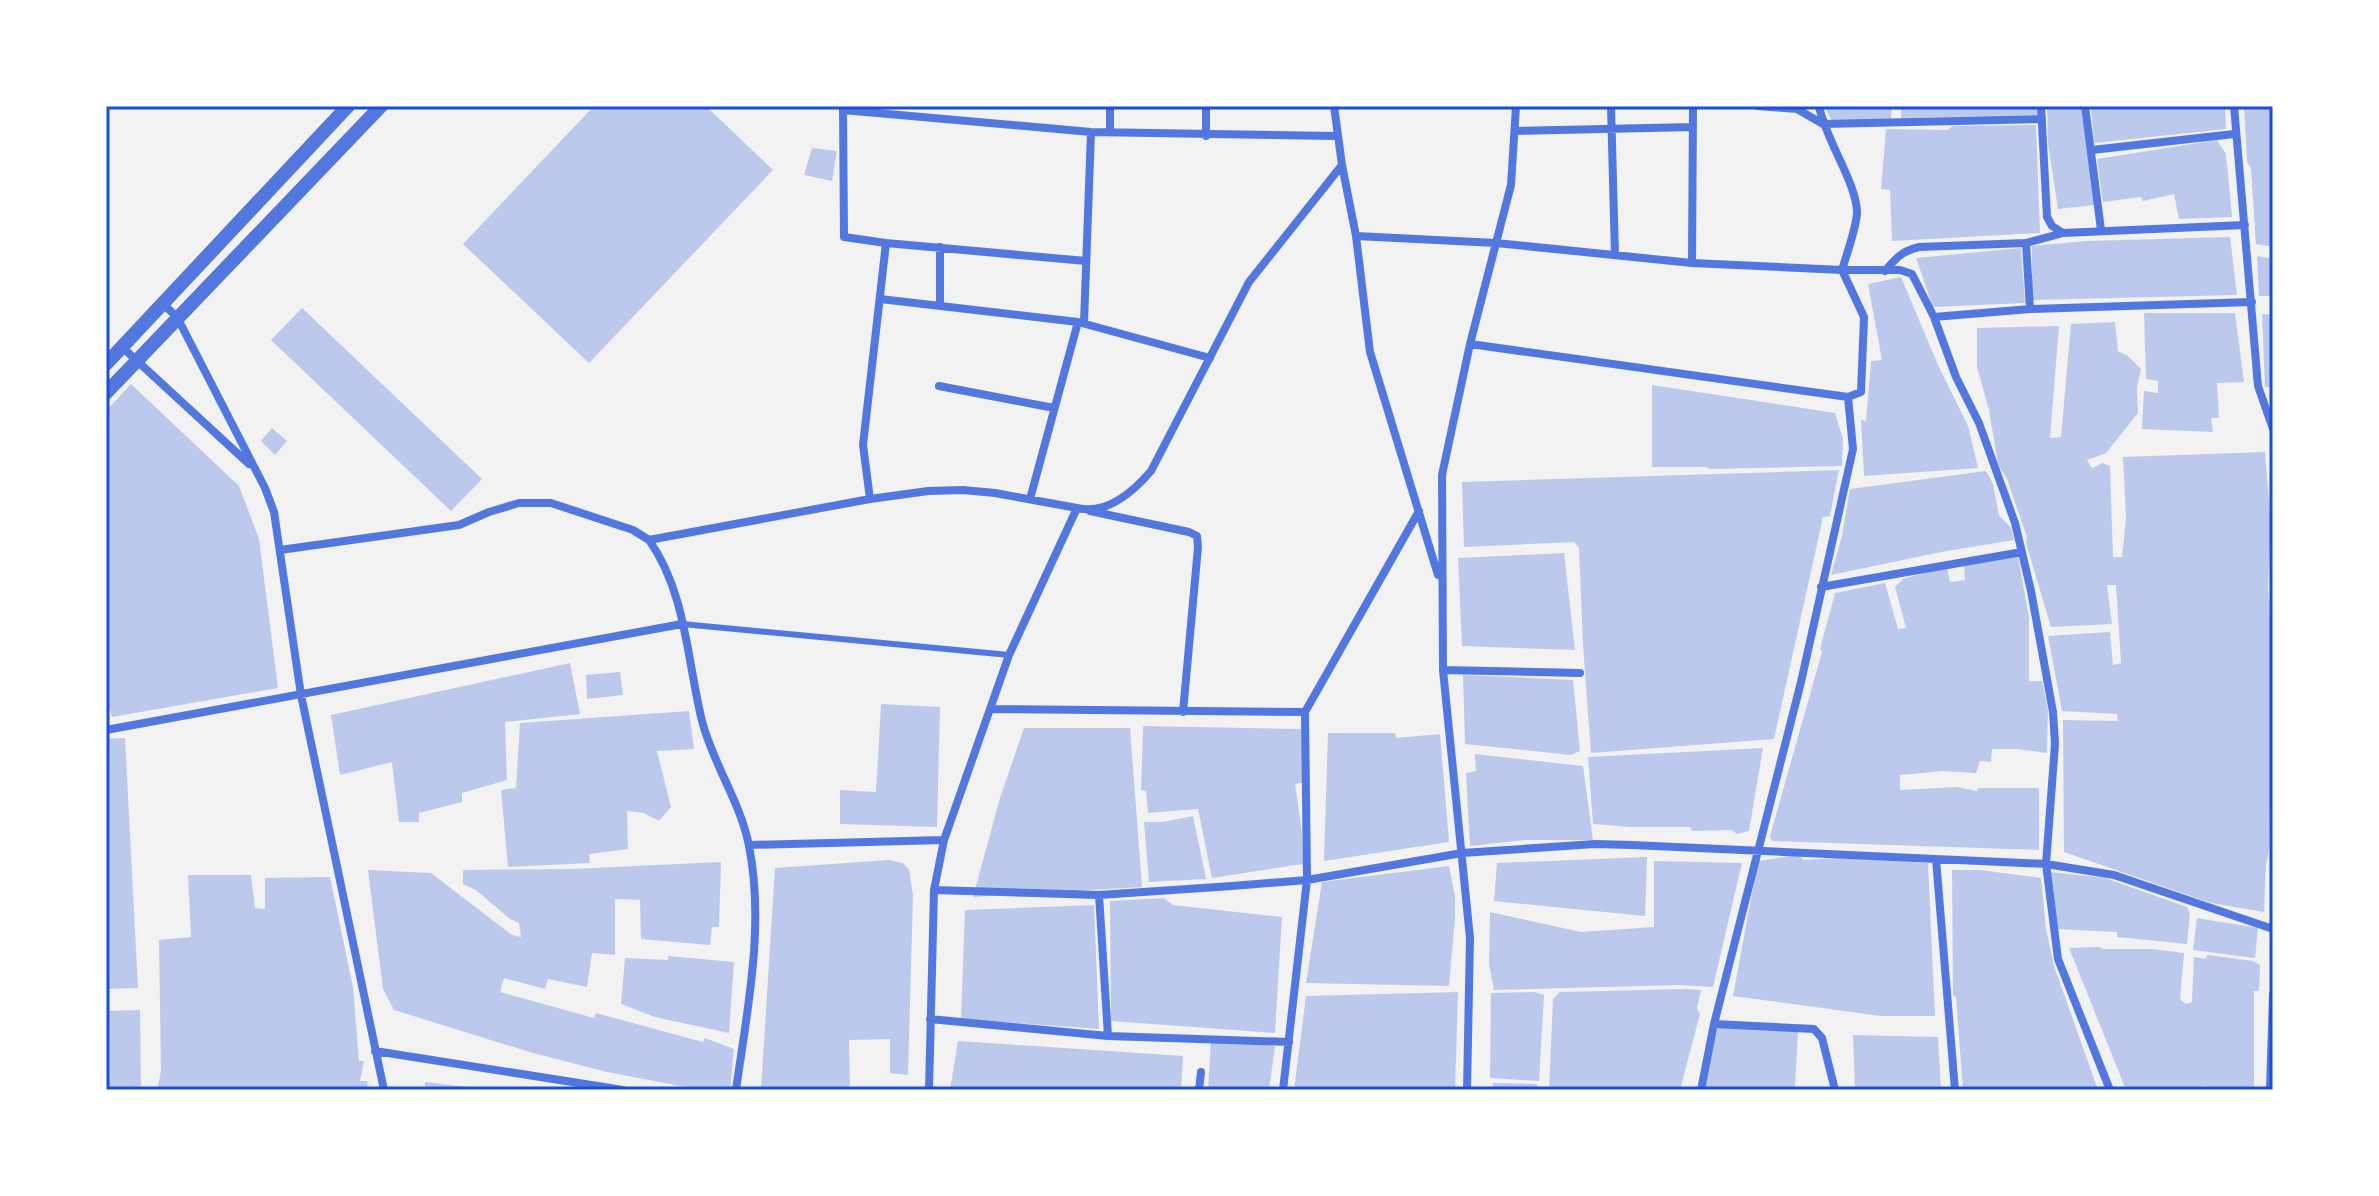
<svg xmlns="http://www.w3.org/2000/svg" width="2379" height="1196" font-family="Karla,sans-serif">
	<rect width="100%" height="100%" fill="#f2f2f2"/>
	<path fill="#bdc9ec" d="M594,106H706L773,170L589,363L463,244Z
		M1824,106H1892L1891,119L1833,123Z
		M1901,106H2037L2038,115L1901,118Z
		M2047,106H2081L2095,205L2058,209L2048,144Z
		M2091,106H2225L2226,129L2094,143Z
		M2244,106H2273V247L2256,244L2251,169L2247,161Z
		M2036,125L2040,233L1892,241L1890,190L1881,189L1886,129L1948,130L1952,126Z
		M2217,140L2226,154L2232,217L2179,219L2174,194L2143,201L2141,197L2103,202L2097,159Z
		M812,148L837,151L832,181L804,175Z
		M2230,237L2237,295L2032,300V246L2086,241Z
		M2021,248L2025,303L1933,307L1916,258Z
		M2257,256L2273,259V296H2259Z
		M1901,277L1938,365L1968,426L1978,468L1864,476L1861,420L1866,421L1871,361L1882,360L1868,284Z
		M302,308L482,479L451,511L271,340Z
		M2144,313H2235L2244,382L2217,383L2219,418H2211L2213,432L2142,429L2144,391L2158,393V381L2146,379Z
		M2262,314L2273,315V387H2265Z
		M2115,322L2118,351L2128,356L2141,369L2137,388L2138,413L2106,453L2087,460L2092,468L2103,463L2110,466L2113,557H2122L2126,518L2123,457L2265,452L2271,526L2268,585L2273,668L2269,852L2266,864L2264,912L2211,903L2064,852L2063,720L2118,721L2117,714L2062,711L2048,636L2110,632L2113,665L2121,663L2116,585H2107L2112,624L2051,627L2026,543L2027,537L2007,479L1998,464L1989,410L1977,367V328L2059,326L2050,438L2061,437L2071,324Z
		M131,384L239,486L259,539L278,688L112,717L106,697V411Z
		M1652,385L1835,413L1843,439L1842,466L1711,469L1705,467H1652Z
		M272,428L287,441L275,455L261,441Z
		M1839,470L1830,516L1823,517L1774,739L1591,753L1583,645L1579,548L1574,542L1464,547L1462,482Z
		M1986,471L1993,484L1999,515L2011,528L2014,540L1941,552L1831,575L1842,536L1850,489Z
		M1564,553L1575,650L1462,646L1458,558Z
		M2018,556L2029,618V681H2042L2048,710L2047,753L2017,749H1992L1991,762L1980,761L1976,773L1942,771L1900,775V790L1957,787L1977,791L1978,788H2039V850L1772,841L1770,836L1822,652L1820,649L1835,593L1885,583L1898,629L1906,628L1895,587L1903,579L1947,567L1950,582L1965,580L1964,563Z
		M570,663L580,714L505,722L507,780L462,793V802L419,813V822H399L392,762L340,775L331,715Z
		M620,672L623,695L587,699L586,675Z
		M1463,675L1573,680L1580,751L1571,755L1465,744Z
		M881,704L940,707L937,827L840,824V790L876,792Z
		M689,711L694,749L657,751L671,807L659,821L644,813L627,811L628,849L589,854L590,863L508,867L501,790L516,788L520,723Z
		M1143,726L1303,729L1305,782L1295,784L1302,832L1303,864L1212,878L1198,809L1148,813L1146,791L1141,790Z
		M1024,728H1130L1142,887L973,897L1000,798Z
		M1328,733H1395L1396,738L1440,734L1449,842L1324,861Z
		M125,738L138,988L106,989V739Z
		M1763,748L1749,831L1737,834L1732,830L1692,831L1690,827H1630L1593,824L1588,757Z
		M1475,754L1583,766L1593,840H1525L1470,846L1466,773L1476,771Z
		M1193,816L1206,879L1149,882L1144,822H1163Z
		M1799,855L1803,860L1840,858L1928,863L1935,1016H1881L1733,996L1758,861Z
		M1647,857L1645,916L1494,901L1497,863Z
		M889,860L903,863L909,870L913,895L908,1075L890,1073V1039L849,1040L850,1090L761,1089L775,868Z
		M1654,861L1742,863L1713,987L1679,985L1494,990L1489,964L1490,912L1581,932L1654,927Z
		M721,862L719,927H712L710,945L641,939L640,900L615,899V955L592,953L587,987L548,979L545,989L504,978L500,992L594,1018L596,1013L703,1042L705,1038L734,1049L730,1090H702L607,1072L533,1053L394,1010L383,989L368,870L431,873L512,935L521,937L519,923L510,919L476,890L463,884V870L572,869Z
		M1449,866L1455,896V918L1449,986L1306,983L1322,882Z
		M1952,870H1980L2041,878L2046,929L2054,966L2098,1090H1963L1956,997L1953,995Z
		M2050,872L2105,878L2187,907L2190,913L2187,944L2117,937V932L2055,929Z
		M188,875H251L255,908L265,909V878L330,877L353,987L359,1061H364L360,1081H367L368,1090H157L161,1071L159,940L191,937Z
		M1164,898L1173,905L1282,917L1275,1033L1111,1021L1110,901Z
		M1094,905L1099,1029L961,1019L965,910Z
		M2197,918L2258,928L2255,958L2193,950Z
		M2099,947L2103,949H2153L2184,953L2180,999L2186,1004L2192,1002L2194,957L2206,959L2207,955L2253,961L2260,965L2259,991H2254V1090H2206L2205,1086L2186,1090H2126L2069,948Z
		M668,956L734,962L729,1033L655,1017L621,1004L625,958L668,960Z
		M1686,989L1701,990L1697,1008L1700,1014L1680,1090H1549L1553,999L1560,992Z
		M1458,992L1455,1090H1294L1306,996Z
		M1534,992L1544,995L1539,1081L1490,1078L1491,993Z
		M140,1010L141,1090H106V1011Z
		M1718,1027L1798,1031L1795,1087L1803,1088V1090H1704Z
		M1853,1035L1938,1037L1941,1090H1855Z
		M1211,1040L1275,1046L1269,1090H1208Z
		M958,1041L1183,1056L1181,1090H950Z
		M425,1082L476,1088V1090H425Z
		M1493,1083L1537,1084V1090H1493Z"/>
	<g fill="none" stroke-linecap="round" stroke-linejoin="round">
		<path stroke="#5277de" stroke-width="6" d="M682,624L1009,655"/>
		<path stroke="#5277de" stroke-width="8" d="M1110,106V133
			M1611,106L1615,255
			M1758,106L1797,109L1823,124L2042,119
			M2041,106L2047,217L2052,226L2063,233L2245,225
			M2085,106L2101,230
			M2234,106L2258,386L2273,429
			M843,107L844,237L886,243L863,445L870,499
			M843,110L1091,132L1338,136
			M1516,131L1693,127
			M1206,136V106
			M2092,150L2234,134
			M1342,165L1356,236L1370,352L1438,575
			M1356,236L1496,243L1692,263L1842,270H1900L1912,274L1934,317L1956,377L1979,423L2015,523L2031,591L2053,712L2055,744L2046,864L2058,959L2110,1090
			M886,243L1086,261
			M2026,243L2030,309
			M940,247V306
			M1692,263L1693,106
			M1885,271C1896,258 1902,251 1919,247L2026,243L2063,233
			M880,299L1078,322L1210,358
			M162,303L177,317L265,488L274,512L301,695L384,1090
			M1934,317L2030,309L2252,302
			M1084,323L1091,132
			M1470,344L1848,397
			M122,347L249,464
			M939,386L1054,408
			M1030,499L1078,322
			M1090,511L1189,532L1197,536L1198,547L1183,712
			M280,550L459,525L489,512L519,503H551L633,530L649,540
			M1821,587L2022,552
			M1443,670L1580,673
			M990,709L1305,712
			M106,730L682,624
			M749,845L944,840
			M1936,859L1955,1090
			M934,890L1099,895L1232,886L1307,880L1462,853L1595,844L1632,845L2046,864L2114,875L2273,929
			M1099,895L1108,1036
			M930,1019L1108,1036L1289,1042
			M1714,1024L1814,1029L1822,1038L1835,1090
			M375,1051L623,1090
			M736,1090C747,1011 765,926 749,846C741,803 713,764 702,721C687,660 686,592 649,540L870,499L928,491L963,490L995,493L1077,508
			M929,1090L934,890L944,840L1009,655L1077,508C1106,515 1133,492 1151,471L1249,282L1342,165L1334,106
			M1199,1090L1201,1072
			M1283,1090L1307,880L1305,712L1419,511
			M1467,1090L1470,938L1443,670L1442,475L1470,344L1511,185L1516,106
			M1701,1090L1714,1024L1801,682L1853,449L1848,397L1861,392L1864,317L1842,270C1847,253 1855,232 1857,214C1858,185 1825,139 1819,106
			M2270,1090L2273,995"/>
		<path stroke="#5277de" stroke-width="14" d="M106,364L348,106
			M106,393L381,106"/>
	</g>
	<rect width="2379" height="1196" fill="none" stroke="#ffffff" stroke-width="216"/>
	<rect x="108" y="108" width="2163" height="980" fill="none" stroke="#1d4ed8" stroke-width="3"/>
</svg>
